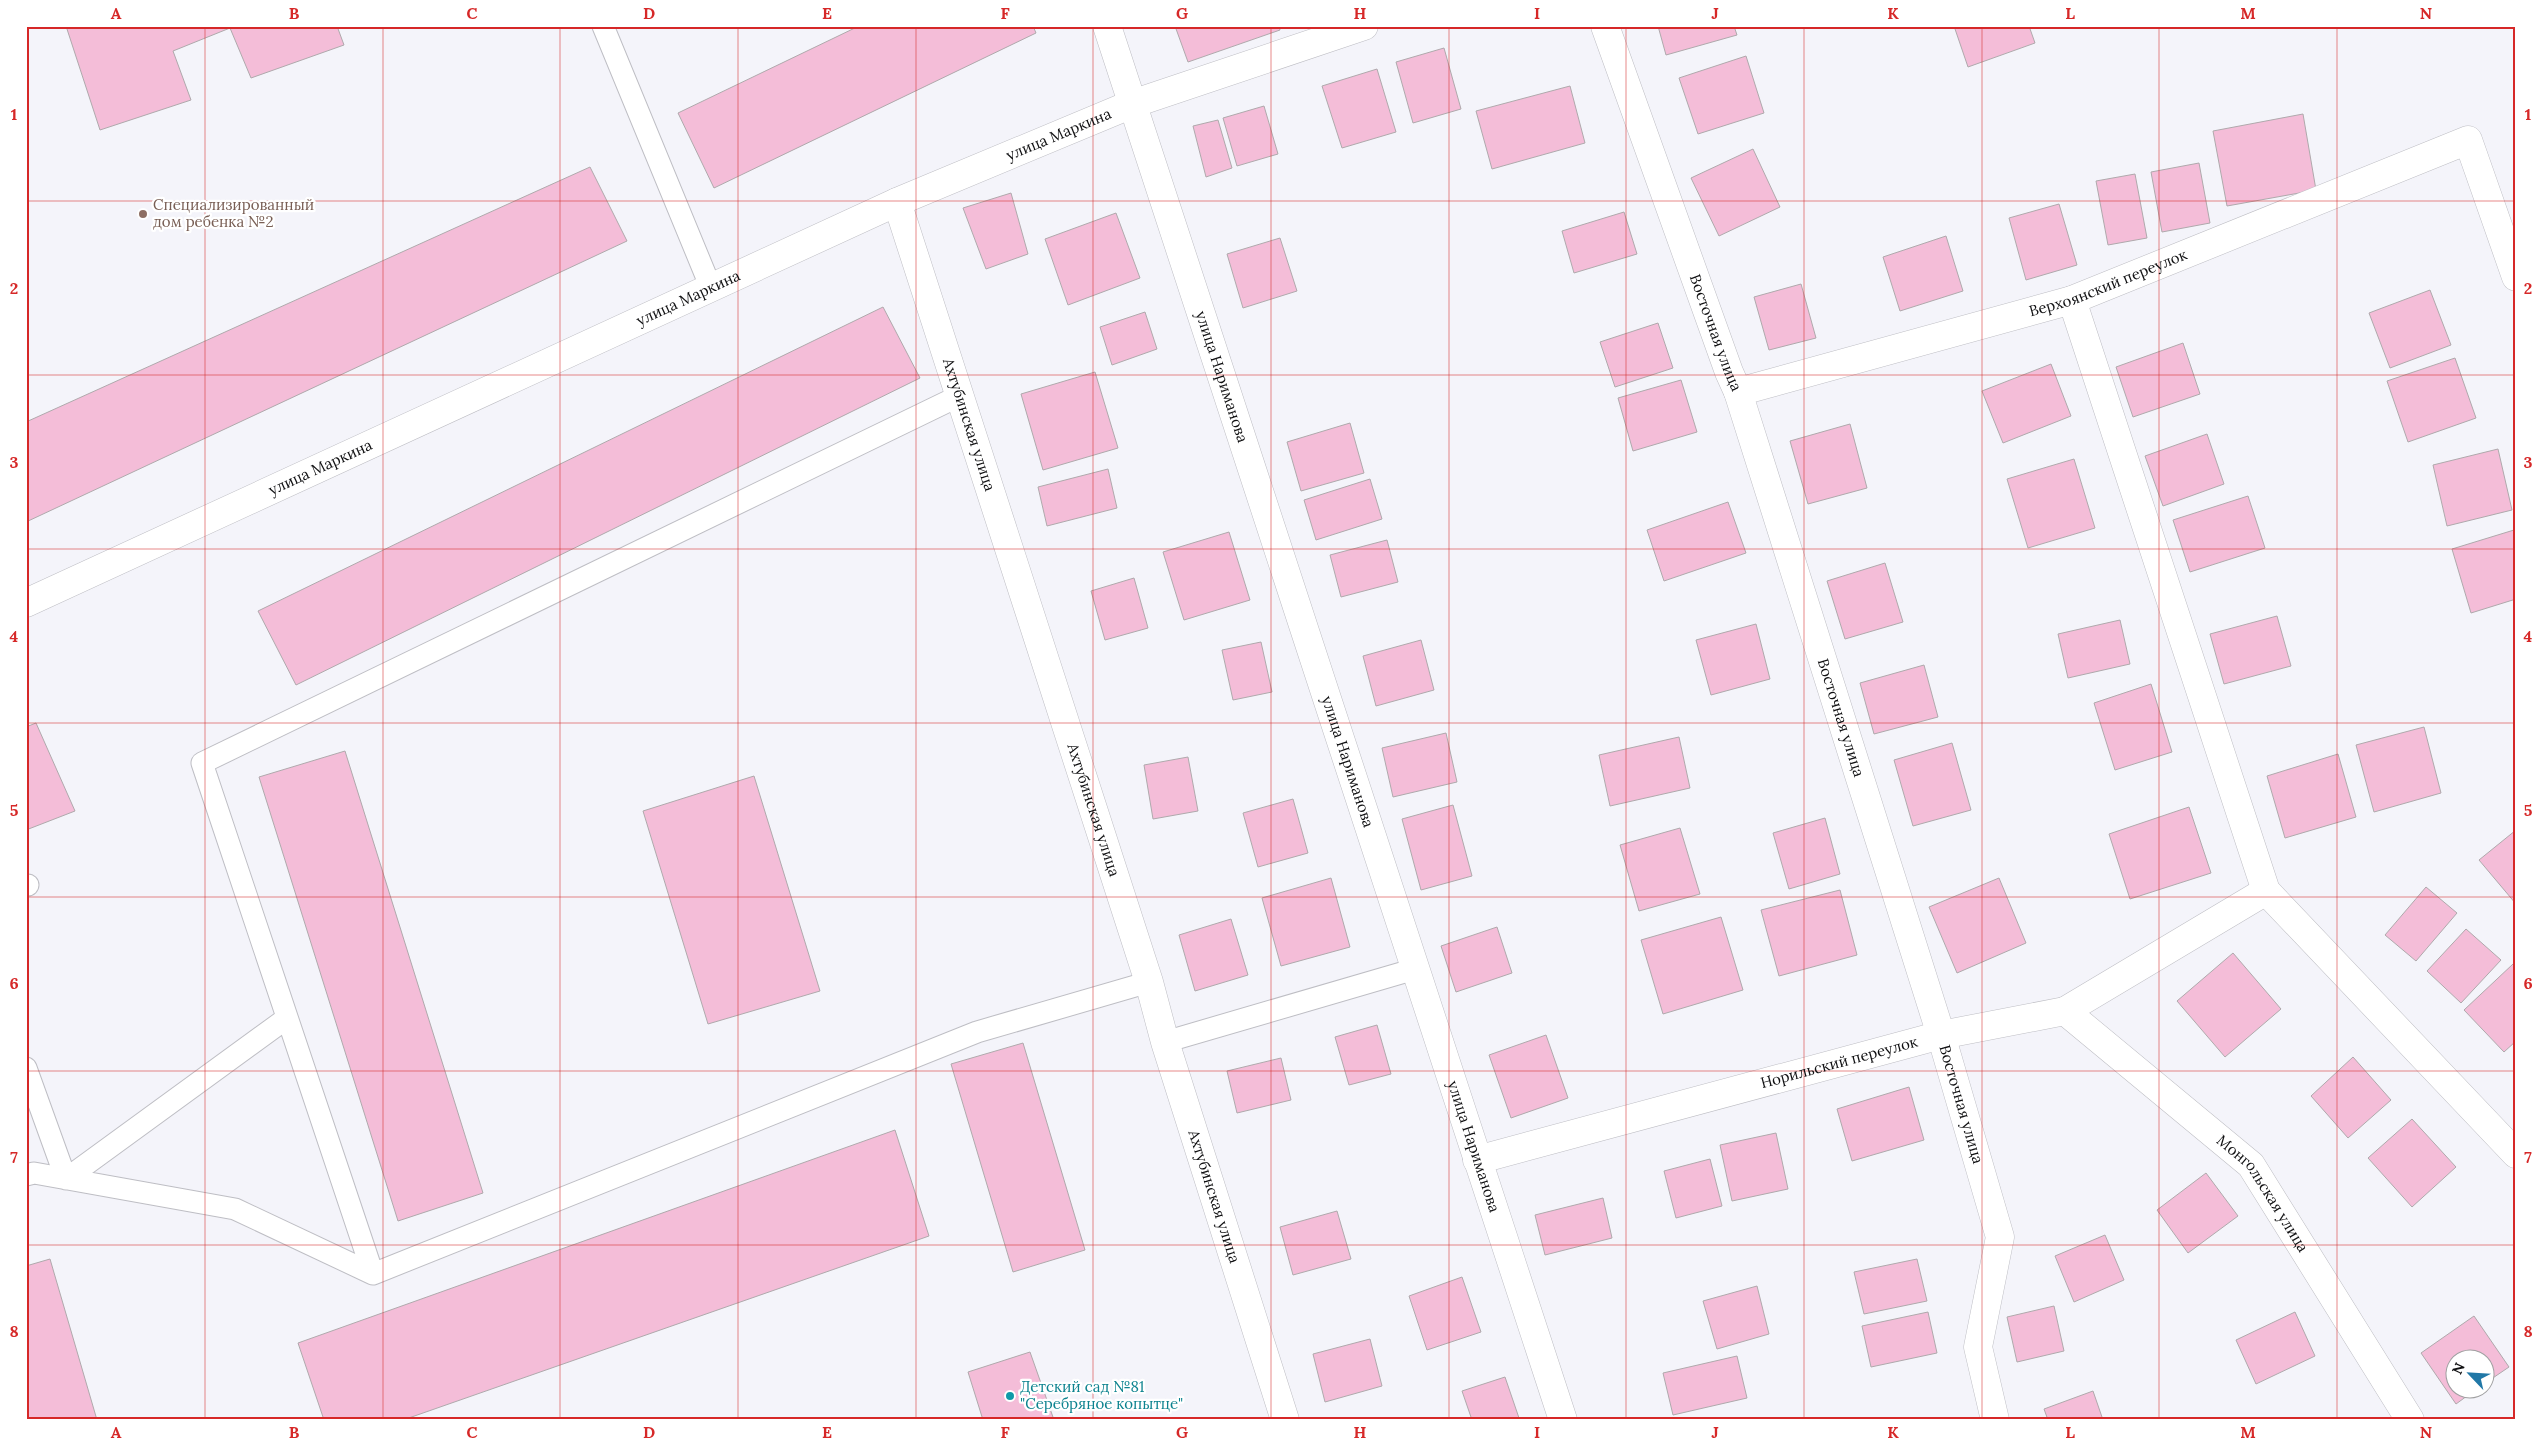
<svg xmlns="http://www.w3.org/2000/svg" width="2542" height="1446" font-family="Lora,serif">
	<rect width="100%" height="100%" fill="#f4f4fa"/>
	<path fill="#f4bdd8" stroke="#afa9ac" d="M66,26H337L344,45L251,78L230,28L173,51L191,100L100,130Z
		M859,26H1033L1036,33L714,188L678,113Z
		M1175,26H1279L1280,30L1188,62Z
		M1658,26H1734L1737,35L1666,55Z
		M1954,26H2029L2035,43L1968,67Z
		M1444,48L1461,109L1413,123L1396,62Z
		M1746,56L1764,113L1698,134L1679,78Z
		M1377,69L1396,132L1342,148L1322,86Z
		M1570,86L1585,143L1492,169L1476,111Z
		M1264,106L1278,154L1237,166L1223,118Z
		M2303,114L2316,190L2227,206L2213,131Z
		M1218,120L1232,168L1206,177L1193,126Z
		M1753,149L1780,207L1719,236L1691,178Z
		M2199,163L2210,223L2162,232L2151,172Z
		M590,167L627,241L26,522V422Z
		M2135,174L2147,238L2108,245L2096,181Z
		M1011,193L1028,254L986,269L963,208Z
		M2059,204L2077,265L2026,280L2009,218Z
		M1624,212L1637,254L1574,273L1562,231Z
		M1116,213L1140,278L1068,305L1045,239Z
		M1946,236L1963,291L1900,311L1883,257Z
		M1280,238L1297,291L1243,308L1227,254Z
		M1801,284L1816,338L1769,350L1754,297Z
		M2430,290L2451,345L2390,368L2369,313Z
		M883,307L920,378L296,685L258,611Z
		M1145,312L1157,349L1112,365L1100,327Z
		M1658,323L1673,368L1615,387L1600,342Z
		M2183,343L2200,394L2133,417L2116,367Z
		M2455,358L2476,418L2408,442L2387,381Z
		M2051,364L2071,416L2003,443L1982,391Z
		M1095,372L1118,448L1043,470L1021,394Z
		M1681,380L1697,432L1633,451L1618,398Z
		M1350,423L1364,473L1301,491L1287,442Z
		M1850,424L1867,488L1808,504L1790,441Z
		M2207,434L2224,484L2163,506L2145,456Z
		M2498,449L2512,510L2447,526L2433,465Z
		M2074,459L2095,528L2028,548L2007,479Z
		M1108,469L1117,508L1047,526L1038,487Z
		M1370,479L1382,519L1316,540L1304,500Z
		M2248,496L2265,548L2190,572L2173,520Z
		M1728,502L1746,553L1664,581L1647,530Z
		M2514,530L2516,599L2471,613L2452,549Z
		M1229,532L1250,600L1184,620L1163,552Z
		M1387,540L1398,582L1341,597L1330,555Z
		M1885,563L1903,622L1845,639L1827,581Z
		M1134,578L1148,628L1105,640L1091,591Z
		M2277,616L2291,666L2224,684L2210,634Z
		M2120,620L2130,664L2068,678L2058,634Z
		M1756,624L1770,679L1711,695L1696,640Z
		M1421,640L1434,690L1376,706L1363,656Z
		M1261,642L1272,692L1233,700L1222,650Z
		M1924,665L1938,717L1874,734L1860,683Z
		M2151,684L2172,752L2115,770L2094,703Z
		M36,723L75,811L26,830V727Z
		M2424,727L2441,793L2374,812L2356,745Z
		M1446,733L1457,782L1393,797L1382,748Z
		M1679,737L1690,788L1610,806L1599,755Z
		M1952,743L1971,810L1913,826L1894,760Z
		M345,751L483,1193L398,1221L259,777Z
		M2338,754L2356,817L2285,838L2267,776Z
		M1188,757L1198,811L1153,819L1144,765Z
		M754,776L820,991L708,1024L643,811Z
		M1293,799L1308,853L1258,867L1243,813Z
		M1453,805L1472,876L1421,890L1402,819Z
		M2189,807L2211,873L2130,899L2109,834Z
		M1825,818L1840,874L1789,889L1773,833Z
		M1680,828L1700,894L1639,911L1620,845Z
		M2516,830V904L2479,860Z
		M1331,878L1350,947L1281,966L1262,898Z
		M1999,878L2026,943L1957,973L1929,907Z
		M2426,887L2457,913L2416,961L2385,935Z
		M1840,890L1857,955L1779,976L1761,910Z
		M1721,917L1743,990L1663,1014L1641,940Z
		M1231,919L1248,975L1195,991L1179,935Z
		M1497,927L1512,973L1456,992L1441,946Z
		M2466,929L2501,960L2461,1003L2427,971Z
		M2233,953L2281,1009L2225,1057L2177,1001Z
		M2513,964L2516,968V1041L2504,1052L2464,1010Z
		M1377,1025L1391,1074L1349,1085L1335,1037Z
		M1546,1035L1568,1098L1511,1118L1489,1055Z
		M1023,1043L1085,1250L1013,1272L951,1064Z
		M2353,1057L2391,1100L2348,1138L2311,1096Z
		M1281,1058L1291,1100L1237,1113L1227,1071Z
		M1909,1087L1924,1140L1852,1161L1837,1109Z
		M2412,1119L2456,1167L2412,1207L2368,1158Z
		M895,1130L929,1236L403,1420H324L298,1343Z
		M1776,1133L1788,1189L1732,1201L1720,1145Z
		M1710,1159L1722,1206L1676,1218L1664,1171Z
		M2206,1173L2238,1216L2188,1253L2157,1210Z
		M1603,1198L1612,1238L1545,1255L1535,1215Z
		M1337,1211L1351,1259L1293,1275L1280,1227Z
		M2105,1235L2124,1280L2074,1302L2055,1256Z
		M50,1259L97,1420H26V1266Z
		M1917,1259L1927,1301L1864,1314L1854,1272Z
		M1462,1277L1481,1332L1427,1350L1409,1296Z
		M1757,1286L1769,1334L1717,1349L1703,1301Z
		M2054,1306L2064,1351L2017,1362L2007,1317Z
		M1928,1312L1937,1353L1871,1367L1862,1326Z
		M2295,1312L2315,1356L2256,1384L2236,1340Z
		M2474,1316L2509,1367L2484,1384V1358H2454V1388H2478L2456,1404L2421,1353Z
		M1370,1339L1382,1386L1325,1402L1313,1354Z
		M1030,1352L1054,1420H983L968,1372Z
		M1737,1356L1747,1398L1673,1415L1663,1373Z
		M1505,1377L1519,1418L1513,1420H1472L1462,1391Z
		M2093,1391L2103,1420H2048L2044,1409Z"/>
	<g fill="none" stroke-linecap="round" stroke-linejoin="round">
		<defs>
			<path id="service" d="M603,26L711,288
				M26,885H28
				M1165,1042L1415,969
				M26,1068L66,1179L287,1018
				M26,1175L34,1173L235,1209L373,1274L977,1032L1149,982
				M373,1274L202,763L959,396"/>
			<g id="minor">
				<path id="s1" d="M1107,26L1563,1420"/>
				<path id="s2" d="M1605,26L1729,372L1738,392L1941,1035L2000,1237L1978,1347L1995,1420"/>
				<path id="s3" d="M897,202L1149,982L1165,1042L1285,1420"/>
				<path d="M2072,300L2266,891L2516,1154"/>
				<path id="s4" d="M1738,392L2072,300L2468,140L2516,277"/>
				<path id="s5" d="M2065,1011L2251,1165L2410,1420"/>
				<path id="s6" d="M1477,1160L1941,1035L2065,1011L2266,891"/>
			</g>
			<g id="tertiary">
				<path id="s7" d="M26,603L897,202L1132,104L1364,26"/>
			</g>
		</defs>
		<use href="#service" stroke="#bebec4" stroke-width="23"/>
		<use href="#minor" stroke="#bebec4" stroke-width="29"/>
		<use href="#tertiary" stroke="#bebec4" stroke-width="29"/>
		<use href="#service" stroke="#fff" stroke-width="21"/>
		<use href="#minor" stroke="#fff" stroke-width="28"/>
		<use href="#tertiary" stroke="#fff" stroke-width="28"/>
	</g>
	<path fill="none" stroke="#d62828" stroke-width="1" stroke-opacity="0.55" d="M205,26V1420M383,26V1420M560,26V1420M738,26V1420M916,26V1420M1093,26V1420M1271,26V1420M1449,26V1420M1626,26V1420M1804,26V1420M1982,26V1420M2159,26V1420M2337,26V1420M26,201H2516M26,375H2516M26,549H2516M26,723H2516M26,897H2516M26,1071H2516M26,1245H2516"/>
	<circle fill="#8d6e63" stroke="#fff" stroke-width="2" cx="143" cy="214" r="5"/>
	<circle fill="#0f9aa8" stroke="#fff" stroke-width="2" cx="1010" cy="1396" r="5"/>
	<g text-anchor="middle" stroke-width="4.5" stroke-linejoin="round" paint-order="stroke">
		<g font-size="15" fill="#101012" stroke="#fff">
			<text dy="5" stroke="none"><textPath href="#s7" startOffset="1134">улица Маркина</textPath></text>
			<text dy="5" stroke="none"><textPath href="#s4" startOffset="386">Верхоянский переулок</textPath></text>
			<text dy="5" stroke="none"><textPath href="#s7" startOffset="729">улица Маркина</textPath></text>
			<text dy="5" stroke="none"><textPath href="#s2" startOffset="326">Восточная улица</textPath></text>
			<text dy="5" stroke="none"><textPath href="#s1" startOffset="369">улица Нариманова</textPath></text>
			<text dy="5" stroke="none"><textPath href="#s3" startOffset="234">Ахтубинская улица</textPath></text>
			<text dy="5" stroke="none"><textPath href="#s7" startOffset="324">улица Маркина</textPath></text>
			<text dy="5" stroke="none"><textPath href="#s2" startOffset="731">Восточная улица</textPath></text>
			<text dy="5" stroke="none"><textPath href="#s1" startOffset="774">улица Нариманова</textPath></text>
			<text dy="5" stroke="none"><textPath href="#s3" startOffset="639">Ахтубинская улица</textPath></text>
			<text dy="5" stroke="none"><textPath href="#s6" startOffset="375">Норильский переулок</textPath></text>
			<text dy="5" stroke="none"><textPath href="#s2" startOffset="1136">Восточная улица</textPath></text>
			<text dy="5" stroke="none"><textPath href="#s1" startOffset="1179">улица Нариманова</textPath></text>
			<text dy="5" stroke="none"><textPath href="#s5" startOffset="271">Монгольская улица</textPath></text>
			<text dy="5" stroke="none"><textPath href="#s3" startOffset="1044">Ахтубинская улица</textPath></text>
		</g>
		<g font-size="15" fill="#785e54" stroke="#fff" text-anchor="start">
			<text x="153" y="210">Специализированный<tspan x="153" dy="17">дом ребенка №2</tspan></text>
		</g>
		<g font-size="15" fill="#0d838f" stroke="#fff" text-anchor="start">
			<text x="1020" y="1392">Детский сад №81<tspan x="1020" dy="17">"Серебряное копытце"</tspan></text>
		</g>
	</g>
	<rect width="2542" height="1446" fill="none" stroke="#ffffff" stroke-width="55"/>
	<g transform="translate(2470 1374) rotate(295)"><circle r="24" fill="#ffffff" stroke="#9f9fa0"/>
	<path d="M0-4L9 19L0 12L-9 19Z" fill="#2178a7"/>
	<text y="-8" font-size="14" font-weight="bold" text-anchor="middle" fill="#101012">N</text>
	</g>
	<rect x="28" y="28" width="2486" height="1390" fill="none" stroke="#d62828" stroke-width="2"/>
	<g font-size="16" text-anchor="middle" font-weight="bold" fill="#d62828">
		<text x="116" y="19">A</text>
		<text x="294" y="19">B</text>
		<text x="472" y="19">C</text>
		<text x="649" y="19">D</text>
		<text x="827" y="19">E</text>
		<text x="1005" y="19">F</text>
		<text x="1182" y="19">G</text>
		<text x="1360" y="19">H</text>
		<text x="1537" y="19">I</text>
		<text x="1715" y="19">J</text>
		<text x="1893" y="19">K</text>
		<text x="2070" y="19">L</text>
		<text x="2248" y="19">M</text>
		<text x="2426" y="19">N</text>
		<text x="14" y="120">1</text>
		<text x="2528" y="120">1</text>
		<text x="14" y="294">2</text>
		<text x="2528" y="294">2</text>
		<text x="14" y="468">3</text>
		<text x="2528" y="468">3</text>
		<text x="14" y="642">4</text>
		<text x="2528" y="642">4</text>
		<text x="14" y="816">5</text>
		<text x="2528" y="816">5</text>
		<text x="14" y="989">6</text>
		<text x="2528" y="989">6</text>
		<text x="14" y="1163">7</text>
		<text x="2528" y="1163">7</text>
		<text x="14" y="1337">8</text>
		<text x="2528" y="1337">8</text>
		<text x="116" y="1438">A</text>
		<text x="294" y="1438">B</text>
		<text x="472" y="1438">C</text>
		<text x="649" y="1438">D</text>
		<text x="827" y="1438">E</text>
		<text x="1005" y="1438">F</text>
		<text x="1182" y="1438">G</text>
		<text x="1360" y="1438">H</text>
		<text x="1537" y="1438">I</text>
		<text x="1715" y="1438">J</text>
		<text x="1893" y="1438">K</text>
		<text x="2070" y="1438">L</text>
		<text x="2248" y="1438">M</text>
		<text x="2426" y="1438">N</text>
	</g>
</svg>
